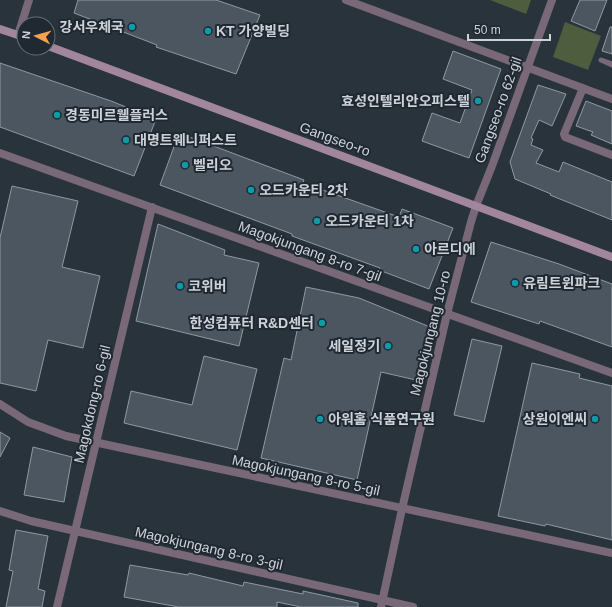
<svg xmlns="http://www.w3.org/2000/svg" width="612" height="607" font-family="Helvetica,'Noto Sans KR',sans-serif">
	<rect width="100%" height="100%" fill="#29333c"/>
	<path fill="#4e5d3d" d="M490,0H531L526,14Z
		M565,22L601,36L588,70L553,57Z"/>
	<path fill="#4b5660" stroke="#8e99a4" d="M78,0H216L260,15L236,74L156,47L157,45L74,13Z
		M580,0H607L595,31L571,21Z
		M610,27H612V54L602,51Z
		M453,51L501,69L469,158L422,141L432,113L460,123L472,90L443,79Z
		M0,63L111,101L156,119L134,176L0,127Z
		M538,85L566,94L552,126L539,120L531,138L533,139L531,145L543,150L536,163L559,172L563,162L612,182V220L550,195L551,194L515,179L510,162Z
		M586,101L612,111V144L591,135L593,132L576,126Z
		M179,133L304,180L303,183L399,217L402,209L453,228L429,289L379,270L380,268L292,236V234L160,185Z
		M12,186L78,201L62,267L100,276L83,348L48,340L36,391L0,383V238Z
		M158,224L225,250L224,255L259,263L239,346L136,321Z
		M491,242L559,264L612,284V347L540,321L539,324L471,302Z
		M306,287L359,298L430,327L416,380L381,372L357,480L261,458L284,358L291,360Z
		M472,339L502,346L484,422L454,415Z
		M204,356L257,369L237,450L124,423L131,391L192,405Z
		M532,363L580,374L579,378L612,386V540L546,524L545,526L498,516Z
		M0,432L10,438L0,457Z
		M33,447L72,457L64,502L24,495Z
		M16,530L48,536L38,589L45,591L42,607H6L13,571L9,570Z
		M130,565L188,575L189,573L243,586L244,582L303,594V591L358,603V607H301L277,602V607H179L124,597Z"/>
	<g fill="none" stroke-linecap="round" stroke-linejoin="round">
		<path stroke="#796877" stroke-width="5" d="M612,64L601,60L612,65"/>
		<path stroke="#796877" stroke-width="8" d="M346,0L612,99
			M18,35L29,0
			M583,88L564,134L565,137L612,155
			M0,404L28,422L66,436L612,553
			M0,511L31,521L413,607"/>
		<path stroke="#796877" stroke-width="8" d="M0,153L612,373
			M57,607L152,207
			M381,607L402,509L447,314L471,222L476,206L492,166L552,0"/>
		<path stroke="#a1869e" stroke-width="8" d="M0,29L24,37
			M48,46L612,257"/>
	</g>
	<g fill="#0f9aa8" stroke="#202932" stroke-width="1.5">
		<circle cx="132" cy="27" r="4"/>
		<circle cx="208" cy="31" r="4"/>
		<circle cx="478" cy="101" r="4"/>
		<circle cx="57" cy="115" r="4"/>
		<circle cx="126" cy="140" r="4"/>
		<circle cx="185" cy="165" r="4"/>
		<circle cx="251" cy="190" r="4"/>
		<circle cx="317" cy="221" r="4"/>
		<circle cx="416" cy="249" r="4"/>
		<circle cx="515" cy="283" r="4"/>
		<circle cx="180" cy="286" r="4"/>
		<circle cx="322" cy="323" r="4"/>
		<circle cx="388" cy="346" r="4"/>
		<circle cx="320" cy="419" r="4"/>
		<circle cx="595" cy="419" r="4"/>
	</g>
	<g text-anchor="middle" stroke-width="4" stroke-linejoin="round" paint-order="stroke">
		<g font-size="14" font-weight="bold" fill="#cdd2d9" stroke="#202932" text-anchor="start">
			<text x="124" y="32" text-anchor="end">강서우체국</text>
			<text x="216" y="36">KT 가양빌딩</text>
			<text x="470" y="106" text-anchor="end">효성인텔리안오피스텔</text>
			<text x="65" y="120">경동미르웰플러스</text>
			<text x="134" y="145">대명트웨니퍼스트</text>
			<text x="193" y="170">벨리오</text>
			<text x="259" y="195">오드카운티 2차</text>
			<text x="325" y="226">오드카운티 1차</text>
			<text x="424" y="254">아르디에</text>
			<text x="523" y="288">유림트윈파크</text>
			<text x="188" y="291">코위버</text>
			<text x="314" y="328" text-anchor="end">한성컴퓨터 R&amp;D센터</text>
			<text x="380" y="351" text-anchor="end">세일정기</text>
			<text x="328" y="424">아워홈 식품연구원</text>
			<text x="587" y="424" text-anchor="end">상원이엔씨</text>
		</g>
		<g font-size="14" fill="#cdd2d9" stroke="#202932">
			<text transform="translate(498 110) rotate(-70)" y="5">Gangseo-ro 62-gil</text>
			<text transform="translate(335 139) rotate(20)" y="5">Gangseo-ro</text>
			<text transform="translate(310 251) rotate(20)" y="5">Magokjungang 8-ro 7-gil</text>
			<text transform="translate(430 333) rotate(-76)" y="5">Magokjungang 10-ro</text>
			<text transform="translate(92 404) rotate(-77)" y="5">Magokdong-ro 6-gil</text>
			<text transform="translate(306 475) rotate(12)" y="5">Magokjungang 8-ro 5-gil</text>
			<text transform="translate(209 548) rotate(13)" y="5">Magokjungang 8-ro 3-gil</text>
		</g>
	</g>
	<g transform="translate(36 36) rotate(276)"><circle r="19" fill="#202932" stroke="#656d75"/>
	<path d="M0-3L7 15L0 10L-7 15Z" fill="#f8a04b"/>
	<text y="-6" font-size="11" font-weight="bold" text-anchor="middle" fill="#cdd2d9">N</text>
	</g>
	<path d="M468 34v6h82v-6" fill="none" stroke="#cdd2d9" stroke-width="2"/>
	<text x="474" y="34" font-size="12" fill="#cdd2d9" stroke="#202932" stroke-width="3" paint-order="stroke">50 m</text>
</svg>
